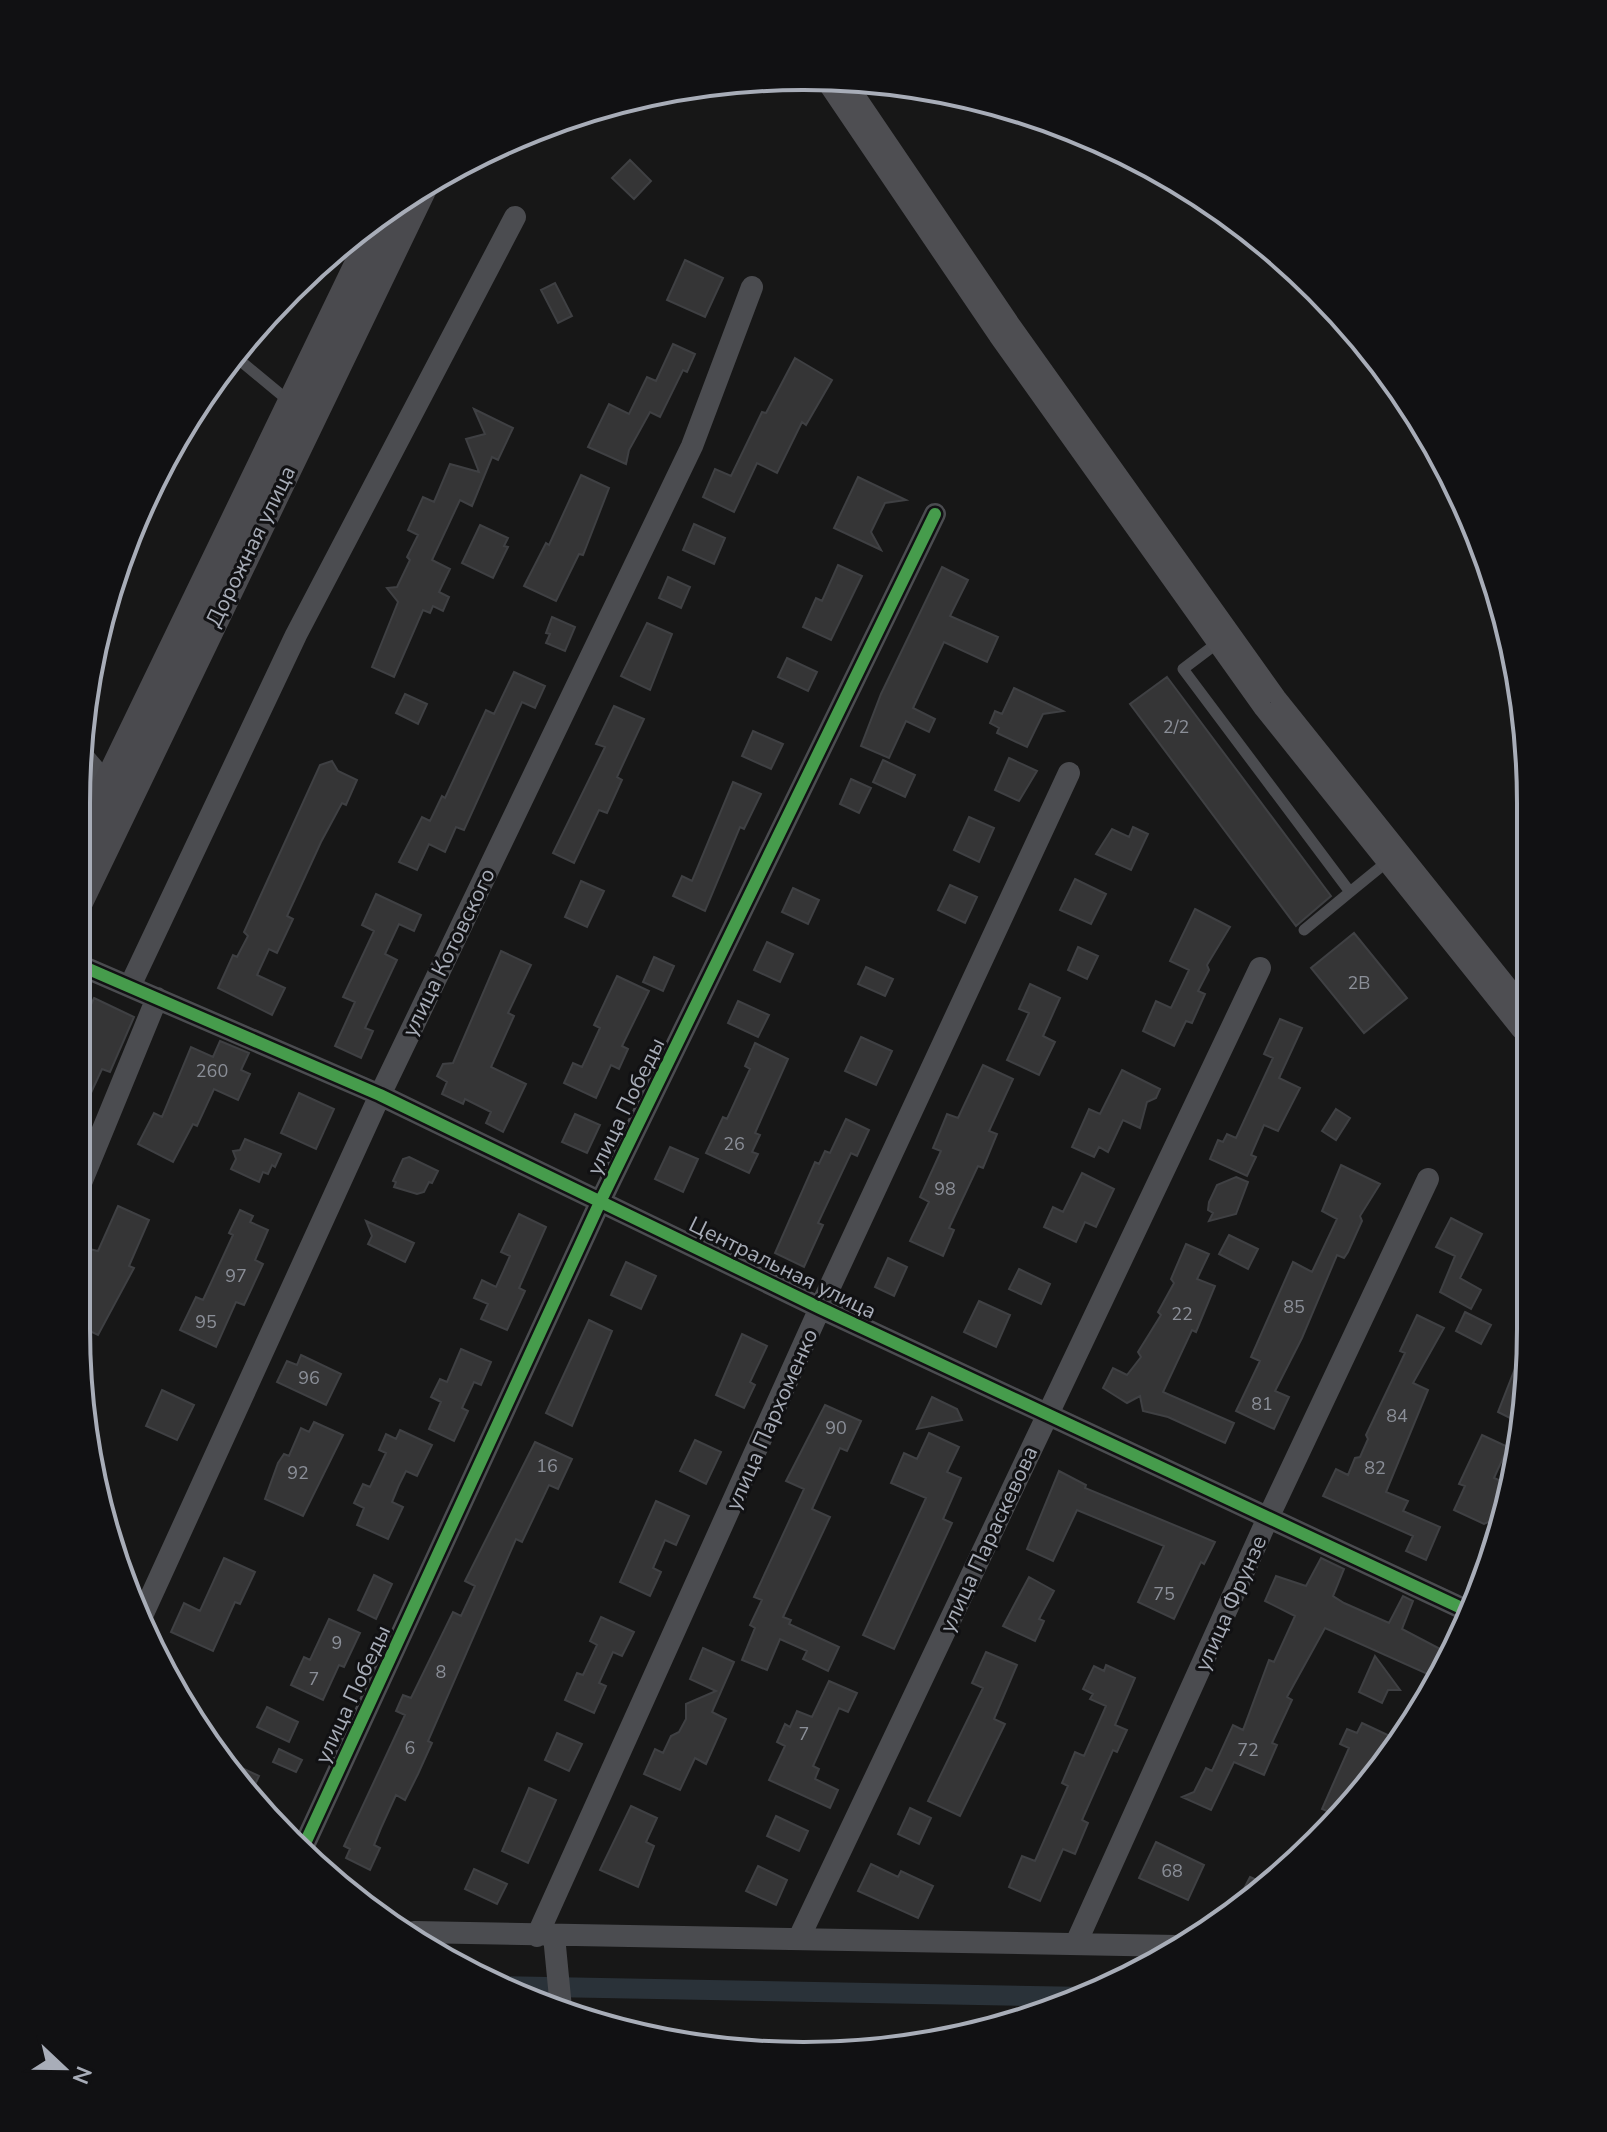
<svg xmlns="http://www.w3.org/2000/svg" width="1607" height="2132" font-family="'Nunito Sans',sans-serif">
	<rect width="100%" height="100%" fill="#171717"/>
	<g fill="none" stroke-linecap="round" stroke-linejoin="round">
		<path stroke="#2a3239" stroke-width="20" d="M496,1986L1089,1997"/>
	</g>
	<path fill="#353536" stroke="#3f4043" stroke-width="2" d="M630,160L651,181L634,199L612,178Z
		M685,260L723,278L705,317L667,300Z
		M555,283L572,316L558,323L541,290Z
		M673,344L695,354L687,372L683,370L660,417L650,412L629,450L626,464L588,447L609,404L629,414L647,377L656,381Z
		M795,358L832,380L806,425L802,422L777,473L757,463L734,512L703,497L715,469L731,476L762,412L766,413Z
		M474,409L513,428L498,460L492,457L472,506L460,500L432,560L450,569L439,592L449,597L443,611L433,606L430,613L423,610L394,677L372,667L398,602L387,588L397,587L410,560L407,557L418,535L408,530L423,497L434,502L450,464L479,472L466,439L485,434Z
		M581,475L609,488L583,555L579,554L556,601L524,586L546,543L549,545Z
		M858,477L906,500L885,503L871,532L881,550L834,528Z
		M694,524L725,538L714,564L683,550Z
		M480,525L508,538L504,546L508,547L493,578L462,563Z
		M838,565L862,576L831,640L803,627L816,598L822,601Z
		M942,567L968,580L950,616L998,637L987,662L944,642L913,708L935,719L929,732L906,721L889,758L861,746L881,694Z
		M668,577L690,587L681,608L659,598Z
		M552,617L575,627L565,651L546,643L550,634L546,633Z
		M647,623L672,634L650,690L621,676Z
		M787,658L817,672L808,691L778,677Z
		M514,672L545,686L535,708L522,702L464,830L456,827L445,852L429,844L417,870L399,862L422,817L430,821L442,796L445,798L486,710L494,714Z
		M1167,677L1331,896L1296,926L1130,704Z
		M1014,688L1063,711L1043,714L1027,747L997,733L999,728L990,723L995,711L1002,714Z
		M405,694L427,704L418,724L396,713Z
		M614,706L644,719L617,777L622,780L607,813L599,810L574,863L553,853L605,747L596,744Z
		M753,731L783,744L771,769L742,756Z
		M1009,758L1037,771L1019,801L995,790Z
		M883,760L915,775L905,797L873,782Z
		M332,761L338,771L357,780L346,805L342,803L321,842L287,916L293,919L277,953L269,949L257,975L285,988L272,1015L218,988L233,955L237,957L248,936L244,932L320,765Z
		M851,779L871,788L859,813L840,804Z
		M733,782L761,794L744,829L740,827L705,911L673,896L682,876L692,881Z
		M969,817L994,828L979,862L954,850Z
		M1133,827L1148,834L1131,870L1096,854L1112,829L1129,837Z
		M1075,879L1106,894L1091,924L1060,910Z
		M581,881L604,891L587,927L565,917Z
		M950,885L977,897L965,923L938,910Z
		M793,888L819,900L808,924L782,912Z
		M376,894L421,915L414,931L399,924L385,954L397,960L365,1028L373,1031L361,1058L335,1046L355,1002L343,997L374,931L362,925Z
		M1195,909L1230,927L1207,965L1209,970L1198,991L1205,994L1192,1023L1186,1021L1174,1046L1143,1031L1156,1001L1171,1008L1189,970L1170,961Z
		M1354,933L1407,998L1364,1033L1311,968Z
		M767,942L793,954L780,982L754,970Z
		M1078,947L1098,956L1087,979L1068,970Z
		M501,951L531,965L508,1013L514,1016L491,1067L526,1084L503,1132L486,1123L491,1112L465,1099L463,1104L442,1094L447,1082L437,1076L443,1064L453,1063Z
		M654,957L674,966L663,991L643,982Z
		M866,967L893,979L885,996L858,984Z
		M617,976L649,991L622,1046L628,1049L619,1069L611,1065L596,1098L564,1083L573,1063L582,1067L600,1028L594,1025Z
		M1030,984L1060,998L1043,1036L1055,1042L1039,1075L1007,1060L1029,1013L1019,1009Z
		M94,998L134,1017L110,1072L102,1069L77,1123V1036Z
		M738,1001L769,1015L758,1037L728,1023Z
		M1280,1019L1302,1028L1279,1078L1300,1088L1278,1131L1264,1125L1251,1155L1256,1157L1247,1176L1210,1159L1218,1140L1223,1142L1227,1134L1236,1138L1273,1058L1264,1054Z
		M861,1037L892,1051L876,1085L845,1071Z
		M220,1041L249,1053L241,1070L250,1074L238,1100L214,1089L197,1126L193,1124L173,1162L138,1144L154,1113L162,1117L191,1047L213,1057Z
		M755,1043L788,1059L755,1133L760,1135L752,1152L758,1154L749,1173L706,1153L723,1117L727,1119L750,1069L745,1066Z
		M983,1065L1013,1079L989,1131L997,1134L983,1168L978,1166L949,1228L954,1230L943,1256L910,1241L929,1202L920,1197L941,1151L933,1148L947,1114L958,1118Z
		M1122,1070L1160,1089L1156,1098L1147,1102L1140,1128L1123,1120L1108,1152L1099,1147L1094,1157L1072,1147L1089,1109L1100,1114Z
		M299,1093L334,1109L316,1149L281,1133Z
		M1336,1109L1350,1118L1336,1140L1322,1131Z
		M575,1114L600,1125L587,1153L562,1142Z
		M846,1119L869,1130L857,1156L851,1153L818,1223L823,1225L804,1267L775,1253L815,1162L819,1164L825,1151L830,1153Z
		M245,1139L281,1154L275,1167L272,1165L268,1174L263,1172L259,1182L231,1169L236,1159L233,1151L240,1150Z
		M670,1147L698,1159L683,1192L655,1179Z
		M409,1157L438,1171L432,1183L429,1182L424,1192L417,1194L394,1187L396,1182L393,1181L403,1159Z
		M1341,1165L1380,1184L1360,1216L1362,1221L1348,1252L1344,1258L1337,1255L1302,1338L1275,1391L1289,1397L1274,1429L1236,1411L1260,1361L1251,1357L1293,1262L1312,1272L1337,1219L1322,1211Z
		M1082,1173L1114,1189L1096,1227L1085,1222L1076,1242L1044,1227L1053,1207L1063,1212Z
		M1236,1177L1248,1182L1236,1214L1209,1221L1213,1213L1208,1210L1209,1202L1217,1185Z
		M118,1206L149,1220L129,1266L134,1268L98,1335L88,1330L79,1349L76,1277L89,1249L98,1251Z
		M240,1210L253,1216L250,1222L268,1230L255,1260L263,1264L244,1305L236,1302L216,1347L180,1330L196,1297L203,1300L233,1235L229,1233Z
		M519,1214L546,1227L519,1288L525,1291L507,1330L481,1319L488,1304L474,1298L482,1280L496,1287L510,1256L501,1252Z
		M1451,1218L1482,1234L1460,1278L1481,1290L1471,1309L1440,1292L1455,1256L1436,1247Z
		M366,1221L414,1243L405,1262L368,1244L372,1236Z
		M1229,1235L1258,1249L1248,1269L1219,1254Z
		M1186,1244L1209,1254L1197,1279L1215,1286L1196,1332L1192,1330L1163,1392L1234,1423L1225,1443L1168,1417L1143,1411L1140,1396L1127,1403L1103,1388L1113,1368L1127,1375L1141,1357L1138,1352L1161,1315L1158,1312L1174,1283L1171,1279Z
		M888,1258L907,1267L894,1296L875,1287Z
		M626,1262L656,1276L641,1309L611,1295Z
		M1019,1269L1050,1284L1041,1304L1009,1289Z
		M979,1301L1010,1315L996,1347L964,1332Z
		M1465,1312L1491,1325L1481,1344L1456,1331Z
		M1417,1315L1444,1328L1413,1383L1428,1390L1386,1492L1408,1501L1403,1511L1440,1527L1426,1560L1406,1551L1413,1536L1323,1496L1336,1469L1348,1475L1355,1458L1360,1457L1368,1439L1366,1435L1405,1353L1400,1351Z
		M589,1320L612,1331L572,1426L546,1413Z
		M742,1334L767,1346L750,1382L755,1385L744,1408L716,1395Z
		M461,1349L491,1362L481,1385L474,1382L462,1408L468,1411L454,1441L429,1429L441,1402L431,1397L440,1379L447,1382Z
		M301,1355L341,1374L326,1405L277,1382L287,1361L297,1365Z
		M1516,1366L1529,1372L1520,1423L1498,1412Z
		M162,1390L194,1405L177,1440L146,1426Z
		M932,1397L957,1409L962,1420L917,1429Z
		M825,1405L861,1421L847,1451L840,1448L812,1509L830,1517L783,1617L791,1620L789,1624L839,1647L828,1671L803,1659L807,1651L780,1639L767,1670L742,1660L755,1628L750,1625L762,1600L754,1597L804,1489L786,1481Z
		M314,1422L343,1435L303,1516L265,1499L278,1463L284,1454L289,1456L301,1428L309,1432Z
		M400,1430L432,1445L417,1476L406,1471L399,1485L392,1502L403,1507L388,1539L357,1525L364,1508L354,1503L363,1484L370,1487L386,1453L379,1450L386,1434L396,1439Z
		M929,1433L959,1447L947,1472L961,1478L943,1519L952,1523L894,1649L863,1635L926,1498L891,1483L904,1453L917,1459Z
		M1482,1435L1508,1447L1494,1478L1501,1481L1503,1494L1497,1505L1500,1513L1498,1518L1484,1524L1454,1510L1465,1486L1459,1484Z
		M695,1440L721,1452L706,1484L680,1471Z
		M535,1442L572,1459L558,1489L549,1485L522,1542L516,1539L428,1741L432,1743L418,1774L405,1800L396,1795L381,1828L374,1845L380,1848L370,1870L346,1858L350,1849L344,1846L405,1715L396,1711L403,1695L411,1698L453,1612L461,1616L475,1586L465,1581Z
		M1059,1471L1086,1485L1085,1488L1215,1542L1204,1564L1201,1562L1174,1619L1138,1602L1164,1546L1077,1510L1053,1561L1027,1549Z
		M656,1501L689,1516L676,1545L665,1540L653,1568L661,1572L650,1596L620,1582Z
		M224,1558L255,1572L240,1604L235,1602L213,1651L171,1632L184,1603L200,1611Z
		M1321,1558L1344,1569L1333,1596L1344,1603L1389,1623L1403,1596L1413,1601L1402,1629L1444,1651L1432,1676L1325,1628L1287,1697L1292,1700L1272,1743L1277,1745L1264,1775L1234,1762L1211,1810L1182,1797L1194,1792L1206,1768L1212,1771L1233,1725L1243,1730L1269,1660L1274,1662L1295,1616L1265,1601L1276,1576L1306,1586Z
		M374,1575L392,1584L376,1619L358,1610Z
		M1029,1577L1054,1591L1039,1619L1044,1621L1035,1641L1003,1626Z
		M601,1617L634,1632L622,1656L613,1652L599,1683L606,1686L594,1713L565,1700L577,1673L583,1675L597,1645L590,1641Z
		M329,1619L360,1633L344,1667L339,1665L323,1700L291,1685L304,1657L310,1660Z
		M703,1648L734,1662L712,1712L726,1719L706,1764L695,1758L680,1790L644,1774L655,1749L663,1753L671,1736L679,1732L686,1719V1704L716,1691L690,1679Z
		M986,1652L1017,1665L994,1719L1005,1724L960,1816L928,1801L983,1688L972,1683Z
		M1375,1656L1400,1690H1388L1382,1703L1359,1692Z
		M1106,1665L1135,1678L1115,1725L1127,1730L1117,1752L1113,1750L1082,1820L1088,1823L1075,1854L1063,1849L1040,1901L1009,1887L1022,1856L1035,1861L1068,1786L1062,1783L1075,1752L1084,1756L1106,1706L1090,1699L1093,1694L1083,1689L1094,1666L1104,1671Z
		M829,1681L857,1693L848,1712L839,1708L813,1766L819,1769L815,1779L838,1790L830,1808L769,1780L785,1746L777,1742L785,1724L790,1727L797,1711L812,1717Z
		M267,1707L298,1722L289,1742L257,1727Z
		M1362,1723L1392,1737L1380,1762L1375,1760L1364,1790L1341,1817L1322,1809L1349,1748L1340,1744L1347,1729L1357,1733Z
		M557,1733L582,1744L569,1771L545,1760Z
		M279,1749L302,1760L296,1772L273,1762Z
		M225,1760L259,1776L251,1793L241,1780Z
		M529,1788L556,1800L528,1863L502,1851Z
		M631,1806L657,1818L646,1842L654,1846L638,1887L600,1870Z
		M910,1808L931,1818L919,1844L898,1834Z
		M776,1816L808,1831L799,1851L767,1836Z
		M1156,1842L1204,1865L1188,1900L1139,1878Z
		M871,1864L898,1877L901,1871L933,1886L918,1918L858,1891Z
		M758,1866L787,1880L776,1905L746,1891Z
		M474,1869L507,1884L497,1904L465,1889Z
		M1250,1877L1268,1885L1231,1914Z"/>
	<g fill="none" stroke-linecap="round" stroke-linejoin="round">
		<path stroke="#4b4c50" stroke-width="11" d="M237,358L290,402
			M1220,641L1183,669L1350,892L1388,861
			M1304,930L1350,892"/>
		<path stroke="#4b4c50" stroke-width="22" d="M78,751L108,786L119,793
			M77,964L380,1095L820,1308L1470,1612
			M130,986L296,635L515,217
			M76,1195L157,998
			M142,1616L380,1095L692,446L752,287
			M301,1852L601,1200L935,514
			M414,1932L1177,1946
			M537,1936L820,1308L1069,773
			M554,1936L561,2008
			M799,1938L1260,968
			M1077,1941L1267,1520L1428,1179"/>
		<path stroke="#4a4a4e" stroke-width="30" d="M77,849L385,211
			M77,904L422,188"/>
		<path stroke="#4e4e52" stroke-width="36" d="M835,80L1005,331L1270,703L1527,1024"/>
		<defs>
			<path id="cycleway" d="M77,964L380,1095L820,1308L1470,1612
				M301,1852L601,1200L935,514"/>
		</defs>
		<use href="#cycleway" stroke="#111113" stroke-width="17"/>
		<use href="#cycleway" stroke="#469c4c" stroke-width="12"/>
	</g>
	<g text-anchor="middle" stroke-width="6" stroke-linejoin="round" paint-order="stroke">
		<g font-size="18" fill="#8b8f98">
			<text x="1176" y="733">2/2</text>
			<text x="1359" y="989">2В</text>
			<text x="212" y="1077">260</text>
			<text x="734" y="1150">26</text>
			<text x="945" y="1195">98</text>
			<text x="236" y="1282">97</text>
			<text x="1294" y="1313">85</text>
			<text x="1182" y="1320">22</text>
			<text x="206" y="1328">95</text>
			<text x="309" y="1384">96</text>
			<text x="1262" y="1410">81</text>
			<text x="1397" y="1422">84</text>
			<text x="836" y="1434">90</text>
			<text x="547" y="1472">16</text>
			<text x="1375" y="1474">82</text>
			<text x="298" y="1479">92</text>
			<text x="1164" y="1600">75</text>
			<text x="337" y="1649">9</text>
			<text x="441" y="1678">8</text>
			<text x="314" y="1685">7</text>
			<text x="804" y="1740">7</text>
			<text x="410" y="1754">6</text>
			<text x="1248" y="1756">72</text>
			<text x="1172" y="1877">68</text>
		</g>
		<g font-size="22" fill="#a8adb8" stroke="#111113">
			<text transform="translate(250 546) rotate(-64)" y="8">Дорожная улица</text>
			<text transform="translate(448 952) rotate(-64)" y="8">улица Котовского</text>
			<text transform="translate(625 1106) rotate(-64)" y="8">улица Победы</text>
			<text transform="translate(783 1267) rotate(26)" y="8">Центральная улица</text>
			<text transform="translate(771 1419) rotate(-66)" y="8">улица Пархоменко</text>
			<text transform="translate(988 1539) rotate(-65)" y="8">улица Параскевова</text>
			<text transform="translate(1230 1603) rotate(-66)" y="8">улица Фрунзе</text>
			<text transform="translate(352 1694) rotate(-65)" y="8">улица Победы</text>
		</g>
	</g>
	<path d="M0 0H1607V2132H0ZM803 90H804A713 713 0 0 1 1517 803V1329A713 713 0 0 1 804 2042H803A713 713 0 0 1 90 1329V803A713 713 0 0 1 803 90Z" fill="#111113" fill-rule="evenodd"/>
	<path fill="none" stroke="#a8adb8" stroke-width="4" d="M803 90H804A713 713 0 0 1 1517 803V1329A713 713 0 0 1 804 2042H803A713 713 0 0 1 90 1329V803A713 713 0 0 1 803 90Z"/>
	<g transform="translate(64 2068) rotate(112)" stroke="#111113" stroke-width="6" paint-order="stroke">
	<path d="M0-6L14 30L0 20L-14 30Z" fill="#a8adb8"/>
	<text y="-12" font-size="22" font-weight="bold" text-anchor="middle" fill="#a8adb8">N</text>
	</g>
</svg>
